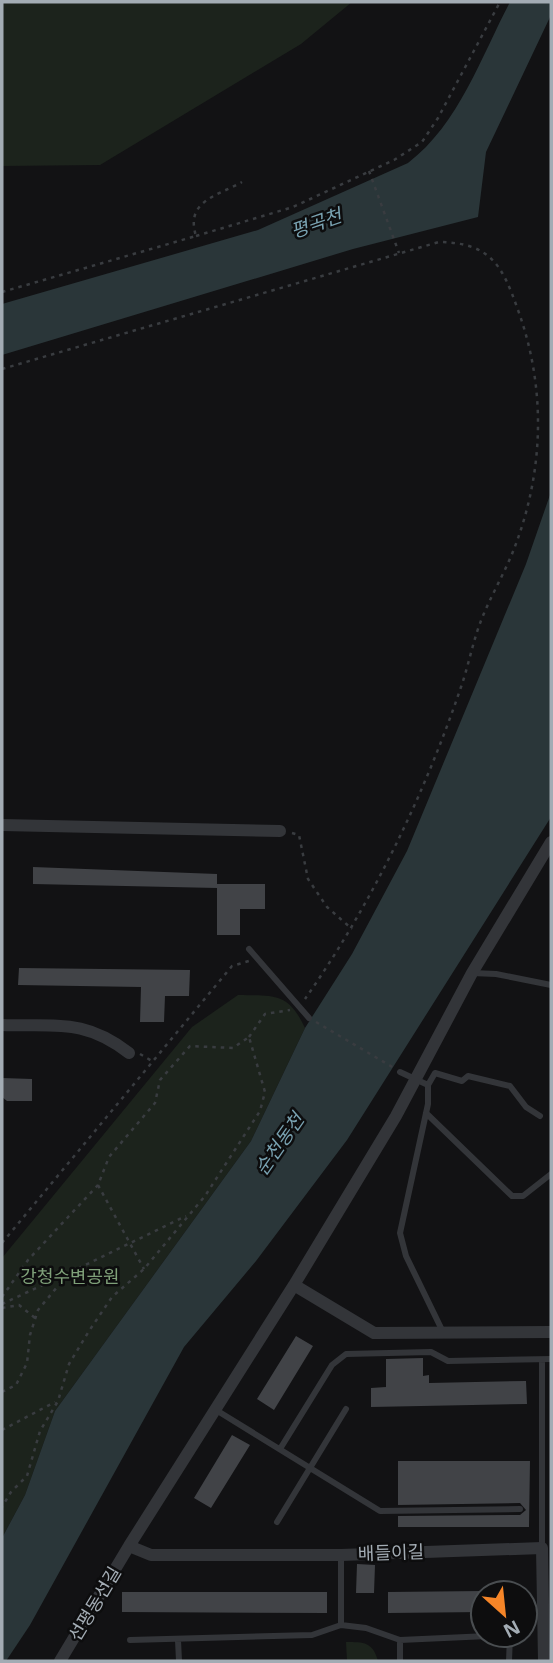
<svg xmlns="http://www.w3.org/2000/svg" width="553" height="1663" font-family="'Noto Sans','Noto Sans KR',sans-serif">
	<rect width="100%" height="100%" fill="#121214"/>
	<path fill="#1c231c" d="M2,2H352L301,44L100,165L2,166Z
		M238,995C275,996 288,992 305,1028L251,1141L55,1411L25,1495L2,1538V1258L192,1027Z
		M346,1642C364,1642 373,1642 378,1661H347Z"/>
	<path fill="#2a3639" d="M510,2H551V15L486,152L478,217L353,249L2,355V304L258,230L408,163C459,124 481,57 510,2Z
		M551,492V817L347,1140L256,1261L184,1347L30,1625L6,1661H2V1538L25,1495L55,1411L251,1141L305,1028L352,954L407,851L526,564Z"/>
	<path fill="#414347" d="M33,867L217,874V888L33,884Z
		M217,884H265V909H240V935H217Z
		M19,968L190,970L189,996H165L164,1022H140L141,987L18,985Z
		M2,1078L32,1079V1101H7L2,1097Z
		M296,1336L313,1346L274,1410L257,1399Z
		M423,1358V1376L429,1375V1383L526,1381L527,1404L371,1407V1388L386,1387V1359Z
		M232,1435L250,1445L211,1508L194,1498Z
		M398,1461H530L529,1527H398V1516L520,1515L526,1510L520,1503L398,1505Z
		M357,1564L375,1565L374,1593H356Z
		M483,1591V1612L388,1613V1592Z
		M122,1592H327V1613L122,1612Z"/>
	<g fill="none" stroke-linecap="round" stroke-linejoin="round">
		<path stroke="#393c40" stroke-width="2.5" stroke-dasharray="3.5 5" stroke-linecap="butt" d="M369,171L399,253
			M196,236L293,207L394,160L422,142L438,118L500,2
			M2,292L196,236C185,201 217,196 242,182
			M2,369L439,242C491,243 502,265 518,310C547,390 544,475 512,554C502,578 488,601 479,626C472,646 468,667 461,687C424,796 371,905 305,999
			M292,833L299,835L308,879L327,907L352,929
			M316,1022L394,1068
			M249,1037L265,1014L290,1010
			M140,1054L152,1061
			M98,1185L144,1269
			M2,1243L232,966L249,961
			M2,1297L28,1260L98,1185L109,1157L155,1103L160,1080L190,1046L233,1048L249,1037L265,1092L260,1111L205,1196L144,1269L112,1297L89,1331L69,1364L58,1401L40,1431L27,1476L11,1492L2,1507
			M2,1304L75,1270
			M2,1308L19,1305L35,1318
			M2,1392L16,1385L27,1363L30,1335L38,1310L63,1280L81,1267L186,1216
			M2,1430L55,1402"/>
		<path stroke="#333539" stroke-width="6" d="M249,949L309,1018
			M472,973L496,974L551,985
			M400,1072L428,1085V1104L400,1233L406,1256L443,1332
			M428,1085L435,1073L462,1081L468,1076L510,1086L526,1107L540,1116
			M426,1113L512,1196H523L551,1174
			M542,1360V1548
			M216,1410L380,1511L520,1509
			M280,1449L332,1365L346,1354L431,1352L448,1361L551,1359
			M277,1522L346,1409
			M341,1555V1625
			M130,1640L312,1635L341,1625L366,1628L400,1640V1661
			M178,1640L179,1661
			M400,1640L510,1635L509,1661"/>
		<path stroke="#333539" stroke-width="12" d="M2,825L280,831
			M2,1025C56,1027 84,1018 129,1053
			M294,1285L396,1116L472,973L551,842
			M129,1546L151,1555H341L542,1548L544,1661
			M60,1661L129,1546L294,1285L374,1333L551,1332"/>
	</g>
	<g text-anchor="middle" stroke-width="5" stroke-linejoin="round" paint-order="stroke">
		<g font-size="18" fill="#7fa079" stroke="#0d0d0e">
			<text x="70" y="1283">강청수변공원</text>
		</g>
		<g font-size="18" fill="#a3acb4" stroke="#0d0d0e">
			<text transform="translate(391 1553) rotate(-2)" y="6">배들이길</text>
			<text transform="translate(95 1604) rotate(-59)" y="6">선평동선길</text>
		</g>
		<g font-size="19" font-style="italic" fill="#79a2b1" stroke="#0d0d0e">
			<text transform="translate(316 223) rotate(-19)" y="7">평곡천</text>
			<text transform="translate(279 1144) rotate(-55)" y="7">순천동천</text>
		</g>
	</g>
	<rect width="553" height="1663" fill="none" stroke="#a3acb4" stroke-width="7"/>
	<g transform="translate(504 1614) rotate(153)"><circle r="33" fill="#0d0d0e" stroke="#494d50" stroke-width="2"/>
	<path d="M0-5L12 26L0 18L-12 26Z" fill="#f58528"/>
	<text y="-10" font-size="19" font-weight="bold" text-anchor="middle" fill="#a3acb4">N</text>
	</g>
</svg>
